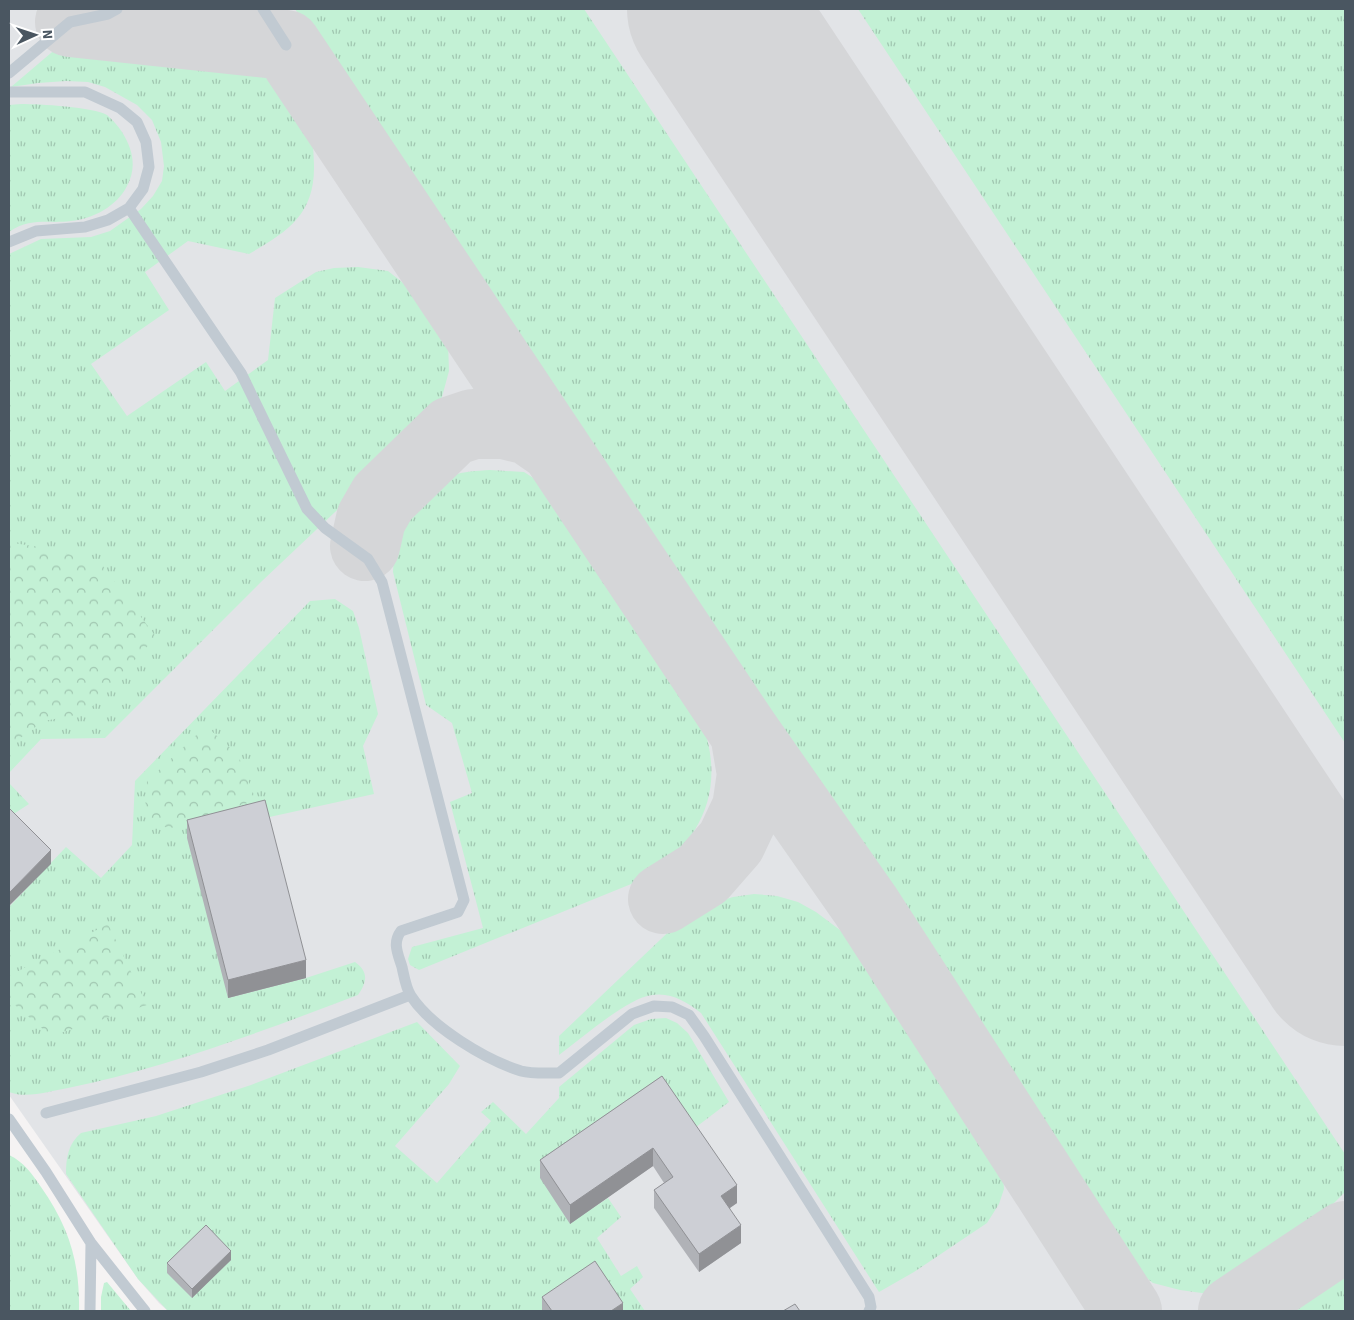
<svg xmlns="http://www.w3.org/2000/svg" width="1354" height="1320" font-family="'Source Sans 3',sans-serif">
	<defs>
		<pattern id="grass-tufts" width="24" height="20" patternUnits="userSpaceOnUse" patternTransform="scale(1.25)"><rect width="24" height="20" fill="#c3f1d5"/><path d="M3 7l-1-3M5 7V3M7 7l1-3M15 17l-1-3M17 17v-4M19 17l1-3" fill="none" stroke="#a0c6b0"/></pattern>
		<pattern id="forest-crowns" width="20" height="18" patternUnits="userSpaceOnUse" patternTransform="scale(1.25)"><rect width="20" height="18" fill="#c3f1d5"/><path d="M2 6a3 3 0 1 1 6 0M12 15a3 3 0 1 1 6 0" fill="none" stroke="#a0c6b0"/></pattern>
	</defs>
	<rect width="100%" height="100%" fill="#f5f3f3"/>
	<path fill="#e2e4e7" d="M9,9H1345V1311H168L159,1303L138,1279L9,1095Z"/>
	<path fill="url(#grass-tufts)" d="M295,9H584L1345,1154V1192L1315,1222L1260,1270L1235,1284L1209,1294L1180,1290L1153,1283L1131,1266Z
		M858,9H1345V743Z
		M58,47C109,52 160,56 210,64C225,66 248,67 262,74C269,78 276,87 281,93C310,121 313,125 314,165C315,215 287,232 249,254L188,241L145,272L169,310L91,364L127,416L206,362L225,391L268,360L275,298L316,272L334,268L358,267L388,271L430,304L448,342L449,371L439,408L425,427L262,581L105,738L41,739L9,773V254L41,239L91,237L110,231L141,209L153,196L162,181L164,166L161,142L152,120L137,105L105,87L88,82L66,81L38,83L11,87Z
		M21,104C39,104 94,107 107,115C113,120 118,126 122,132C133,150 137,167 127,186C117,206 93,219 71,221C48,224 31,217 9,232V105Z
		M490,470L524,472L560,495L699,714C727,783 707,837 646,878L419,970L410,965L408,959L412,947L483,928L450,802L472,793L452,723L426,705L393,572C394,557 395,541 401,526C408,509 434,483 452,476C464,471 476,471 490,470Z
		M335,599L353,611L359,628L378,714L363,746L374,794L265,818L228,998L306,978L355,962C369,972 367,982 358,995C263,1031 168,1067 68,1088C49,1091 28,1099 9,1092V907L66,847L101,878L132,845L135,781L310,601Z
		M9,783L29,804L9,817Z
		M754,894L777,896L798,902L816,912L852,939L1002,1163L1004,1189L999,1204L987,1223L914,1272L879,1292L701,1013C687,1002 671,992 652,995C627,998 581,1039 559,1055V1036L681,920L707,905L733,897Z
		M666,1018L677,1023L688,1033L729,1102L570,1223L608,1198L621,1217L597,1238L621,1276L637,1266L643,1277L630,1289L645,1311H168L138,1279L66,1174C66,1158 68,1144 81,1133L156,1116L251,1085L417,1022L460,1066L449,1084L395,1146L437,1183L491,1121L481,1112L493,1102L526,1134L559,1098V1087L634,1025L651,1019Z
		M9,1155C24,1162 32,1174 41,1187C69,1227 80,1262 79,1311H9Z
		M1345,1278V1311H1281L1301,1298Z
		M107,1282L131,1311H101V1297L104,1283Z"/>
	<path fill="url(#forest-crowns)" d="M9,540L13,543L54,549L103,566L156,637L86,713L44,721L9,746Z
		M206,726L238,755L256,800L171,828L153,825L145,811L147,781Z
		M108,924L147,1005L51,1036L9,1000V976Z"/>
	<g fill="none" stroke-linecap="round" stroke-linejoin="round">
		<path stroke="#d5d6d8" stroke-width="70" d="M70,22L286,45L745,733L866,906L1127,1311
			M365,546L371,519L383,498L452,431L473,424H504L529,430L555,448
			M663,899L703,874L731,842L747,808L752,774L745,733
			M1233,1311L1345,1236"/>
		<path stroke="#d5d6d8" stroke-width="174" d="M714,9L1345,959"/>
		<path stroke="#c1cad2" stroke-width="11" d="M263,9L286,45
			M9,73L70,22L108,14L117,9
			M9,92H85L120,108L137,122L146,142L149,167L143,189L129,208L108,220L85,227L36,231L9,242
			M129,208L241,373L307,509L325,528L368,559L382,582L464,900L458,912L401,931C392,943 398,954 402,967C404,976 406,989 411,996C431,1027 486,1060 521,1071C532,1074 547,1073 559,1073L632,1014L654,1006L672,1007L689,1015L704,1036L869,1297L871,1307L869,1311
			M46,1113L201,1072L268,1050L410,995
			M9,1119L46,1172L91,1243L145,1311
			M90,1311L91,1243"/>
	</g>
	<path fill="#b0b2b7" d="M187,820L306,978L228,998L187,838Z
		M662,1076L737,1203L730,1208L741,1243L699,1272L654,1208V1190L664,1183L653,1166L570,1224L540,1178V1160Z
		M231,1260L192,1298L167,1273V1263Z
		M542,1297L623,1311H542Z"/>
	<path fill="#909195" d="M51,850V864L9,906V893Z
		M306,960V978L228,998V980Z
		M653,1148V1166L570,1224V1205Z
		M737,1185V1203L721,1214V1196Z
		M741,1225V1243L699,1272V1254Z
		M231,1251V1260L192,1298V1289Z
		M623,1303V1311H611Z"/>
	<path fill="#cdcfd5" stroke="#909195" d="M265,800L306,960L228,980L187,820Z
		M9,808L51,850L9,893Z
		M662,1076L737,1185L721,1196L741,1225L699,1254L654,1190L673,1177L653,1148L570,1205L540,1160Z
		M206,1225L231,1251L192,1289L167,1263Z
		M595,1261L623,1303L611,1311H552L542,1297Z
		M795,1304L800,1311H783Z"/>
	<rect width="1354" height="1320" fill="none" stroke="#4a5661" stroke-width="20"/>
	<g transform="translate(35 35) rotate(87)" stroke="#ffffff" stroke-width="4" paint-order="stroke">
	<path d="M0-4L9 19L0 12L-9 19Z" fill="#4a5661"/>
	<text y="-8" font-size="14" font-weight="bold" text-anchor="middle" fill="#4a5661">N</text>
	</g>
</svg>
